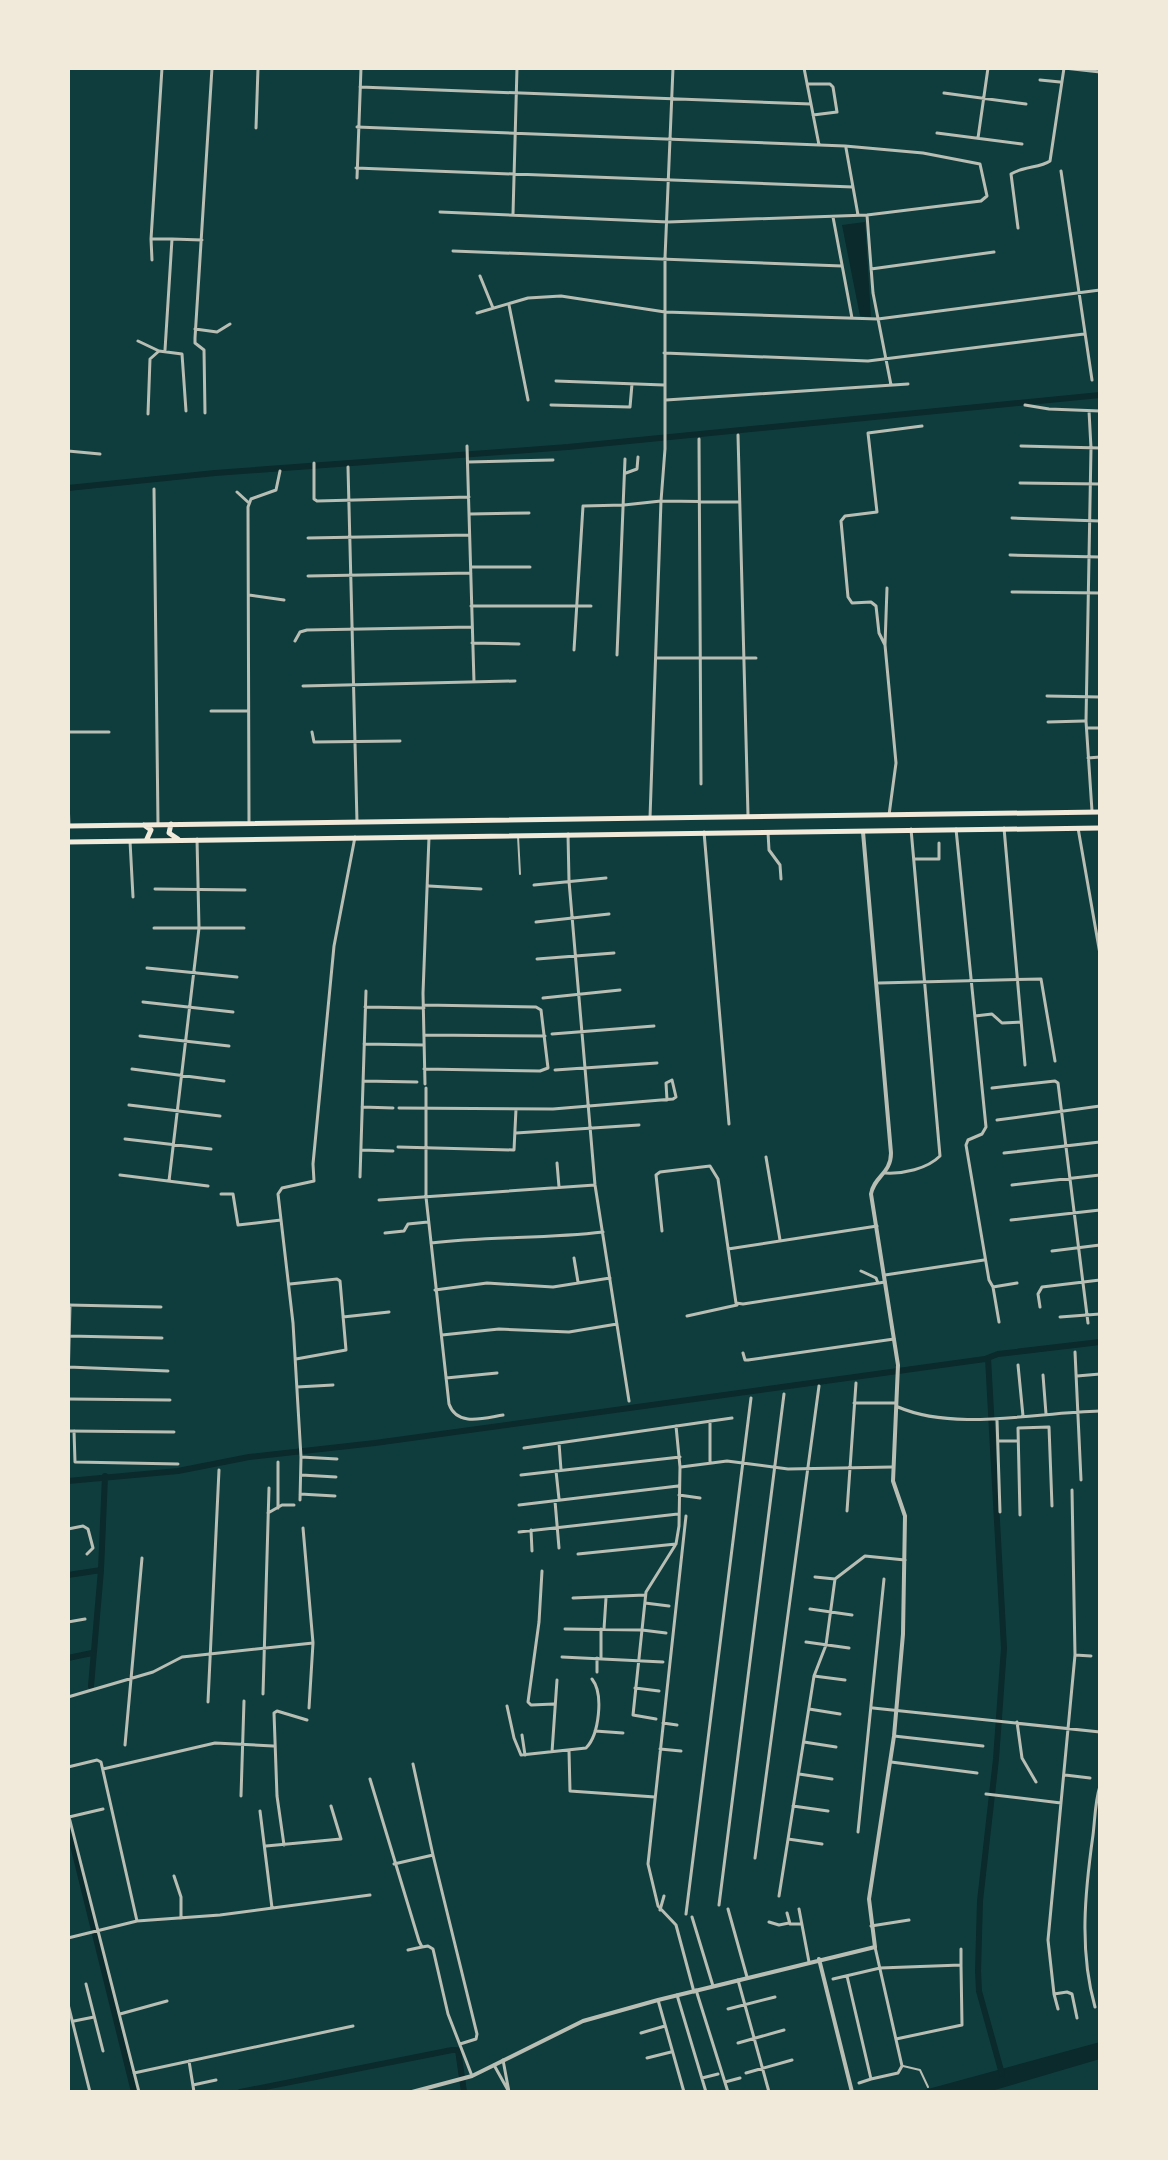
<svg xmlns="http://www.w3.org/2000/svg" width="1168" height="2160" font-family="'IBM Plex Serif',serif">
	<rect width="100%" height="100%" fill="#0f3d3e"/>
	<path fill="#0a2a2b" d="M865,222L871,317L860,316L842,225Z
		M1100,2042V2059L988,2092H917Z"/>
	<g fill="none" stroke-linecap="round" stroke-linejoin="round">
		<path stroke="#0a2a2b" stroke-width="6" d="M68,488L215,473L568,447L1100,395
			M988,1358L1004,1648L996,1759L980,1901L978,1971L979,1991L1002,2074
			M68,1481L178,1471L249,1457L375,1443L985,1359L998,1354L1100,1342
			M68,1575L101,1570
			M68,1658L92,1653
			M91,1686L101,1570L105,1476
			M68,1825L134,2092
			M240,2092L452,2050H458L464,2092"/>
		<path stroke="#b8beb3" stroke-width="2" d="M518,836L520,874
			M903,2066L920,2070L928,2087"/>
		<path stroke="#b8beb3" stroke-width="3" d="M162,68L151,239H172
			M804,68L819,145
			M901,68H935
			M1040,80L1060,82
			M807,84H830L833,87L837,112L813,115
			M360,87L811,104
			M944,93L1026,104
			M357,127L845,146L923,153L980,164L987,196L981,201L867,215L668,222L440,212
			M256,128L258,68
			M937,133L1022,144
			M978,138L988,68
			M846,148L858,215
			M356,168L853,187
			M1061,171L1092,380
			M357,178L361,68
			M513,214L517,68
			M867,215L873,293L891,385
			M833,217L852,318
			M1018,228L1011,174C1024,166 1040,168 1050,161L1064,68L1100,72
			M151,239L152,260
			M453,251L842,266
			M871,269L994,252
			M480,276L493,308
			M509,305L528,400
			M477,313L528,298L561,296L665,312L878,319L1100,290
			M195,329L217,332L230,324
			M138,341L159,351
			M165,350L172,239L202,240
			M664,353L868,361L1084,334
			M556,381L664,385
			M666,400L908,384
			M551,405L630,407L632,384
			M1025,405L1049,409L1100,411
			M1089,411L1091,448L1086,721L1092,811
			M205,413L204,350L195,343V338L212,68
			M148,414L150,359L159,351L182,354L186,411
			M738,435L748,815
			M699,439L701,784
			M467,446L474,682
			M1021,446L1100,448
			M68,451L100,454
			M468,462L553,460
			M314,463V499L317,501L469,497
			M348,467L357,822
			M626,473L637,469L638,457
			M1020,483L1100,484
			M154,489L158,824
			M237,492L249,503
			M470,514L529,513
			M1012,518L1100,521
			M308,538L469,535
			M1010,555L1100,557
			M471,567H530
			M308,576L471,573
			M887,588L885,645L896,763L889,815
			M1012,592L1100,593
			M249,595L284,600
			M471,606H591
			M295,641L300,632L307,630L472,627
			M472,643L519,644
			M885,645L879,633L876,606L871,602L852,603L848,597L841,521L845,516L877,512L868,433L922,426
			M574,650L583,506L624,505L661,501L739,502
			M617,655L625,459
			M656,658H756
			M303,686L515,681
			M1047,696L1100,697
			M211,711H247
			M1048,722L1084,721
			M1087,728H1100
			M68,732H109
			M312,732L314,742L400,741
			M1088,758L1100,757
			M68,801L69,826
			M650,818L661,501L665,449V258L673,68
			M249,823L248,507L251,499L276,490L280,471
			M1004,828L1025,1065
			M1078,828L1100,954
			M956,829L986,1127L982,1134L968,1140L966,1145L989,1280L993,1287L999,1322
			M704,832L729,1124
			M768,832L769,850L780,865L781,879
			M568,834L569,881L595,1185L629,1401
			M130,841L133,897
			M915,859H939V843
			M534,885L606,878
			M429,886L481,889
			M155,889L245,890
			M536,922L609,914
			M154,928H244
			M537,959L614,953
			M147,968L237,977
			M879,983L1041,979L1055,1061
			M543,998L620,990
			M143,1002L233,1012
			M424,1005L536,1007L541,1010L548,1068L540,1071L424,1069
			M365,1007L424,1008
			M975,1016L992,1014L1002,1023L1021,1022
			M552,1034L654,1026
			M425,1035L545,1036
			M140,1036L229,1046
			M364,1044L424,1045
			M132,1069L224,1081
			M555,1070L657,1063
			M1100,1075V1076
			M363,1081L417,1082
			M425,1084L423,993L429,837
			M426,1088V1197L449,1404C457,1427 484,1418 503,1415
			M992,1088L1055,1081L1058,1083L1088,1323
			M129,1105L220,1116
			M362,1107L393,1108
			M399,1108L553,1109L673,1099L676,1097L672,1080L666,1083L667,1100
			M997,1120L1100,1106
			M516,1133L639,1125
			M125,1139L211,1149
			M398,1147L514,1150L516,1109
			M361,1150L393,1151
			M1004,1153L1100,1142
			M766,1157L780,1240
			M557,1163L559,1187
			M885,1173C903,1174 927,1169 940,1156L911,829
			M120,1175L208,1186
			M360,1177L366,991
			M169,1181L199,928L197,839
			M1012,1185L1100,1175
			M221,1194H233L238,1225L281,1220
			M379,1200L595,1185
			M1011,1220L1100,1210
			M662,1231L656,1175L660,1172L710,1166L718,1179L736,1303L743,1304L885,1282
			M385,1233L404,1231L408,1224L428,1222
			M431,1243C489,1236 545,1239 603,1232
			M728,1249L877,1226
			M1052,1251L1100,1245
			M574,1258L578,1282
			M861,1271L876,1278L878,1283
			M885,1275L984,1260
			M290,1284L337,1279L340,1281L346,1350L296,1359
			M993,1287L1017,1283
			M435,1290L487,1283L553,1287L610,1278
			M68,1305L161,1307
			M1040,1307L1038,1294L1042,1287L1100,1280
			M687,1316L737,1305
			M343,1317L389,1312
			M1060,1317L1100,1314
			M442,1335L499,1329L569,1332L617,1324
			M68,1336L162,1338
			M1075,1352L1081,1480
			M743,1353L745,1360H748L894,1339
			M1018,1365L1023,1416
			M68,1367L168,1371
			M1043,1375L1046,1414
			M1077,1376L1100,1374
			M446,1378L497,1373
			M68,1383L70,1305
			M297,1387L333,1385
			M68,1399L170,1400
			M854,1403H896
			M898,1407C956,1432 1038,1412 1100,1411
			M997,1420L1000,1512
			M710,1421V1461
			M68,1431L174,1432
			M74,1431L75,1462L178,1464
			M998,1441H1018
			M559,1443L561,1470
			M524,1448L732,1418
			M301,1457L337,1459
			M278,1462V1508
			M681,1467L727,1461L788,1469L892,1467
			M556,1471L559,1499
			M301,1475L336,1477
			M521,1475L680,1457
			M1072,1490L1075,1655L1048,1940L1054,1994L1067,1992L1072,1994L1077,2018
			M300,1494L335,1496
			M679,1495L700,1498
			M300,1500L301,1457L293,1323L278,1194L282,1188L314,1181L313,1164L334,946L355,837
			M555,1501L559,1548
			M519,1505L678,1486
			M847,1511L856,1383
			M268,1513L282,1505H294
			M1020,1515L1018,1428L1049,1427L1052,1506
			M686,1516L648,1864L658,1906L676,1925L694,1992
			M303,1528L313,1643L309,1708
			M68,1529L83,1526L88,1529L93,1548L87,1554
			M531,1530L532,1551
			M519,1532L678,1514
			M578,1554L676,1544
			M542,1571L539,1622L528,1702L531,1705L554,1704
			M815,1577L835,1579L865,1556L905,1560
			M573,1598L645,1595
			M645,1603L669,1606
			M810,1609L852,1615
			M68,1622L85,1619
			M565,1629L642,1630L666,1633
			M601,1629V1658
			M604,1629L606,1598
			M806,1642L849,1648
			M1075,1655L1091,1656
			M562,1657L663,1662
			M597,1672V1658
			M814,1676L845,1680
			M635,1688L659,1691
			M263,1694L269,1488
			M68,1697L153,1672L182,1657L313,1643
			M208,1702L219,1470
			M507,1706L514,1738L521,1755L586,1748C599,1735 604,1694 592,1679
			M873,1708L1100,1732
			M809,1709L840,1714
			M656,1719L633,1715L646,1592L676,1544L679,1526L680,1467L676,1426
			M1017,1722L1022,1758L1036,1782
			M663,1723L677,1725
			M595,1731L623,1733
			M522,1735L525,1755
			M894,1736L983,1746
			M804,1742L836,1747
			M125,1745L142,1558
			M660,1749L681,1751
			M569,1751L570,1791L655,1797
			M552,1752L557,1680
			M891,1762L977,1773
			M413,1764L433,1855
			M68,1767L97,1760L101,1762L137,1921
			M103,1769L215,1743L273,1746
			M799,1774L832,1779
			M1065,1775L1090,1778
			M370,1779L419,1941L422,1947L428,1946L433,1949L448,2014L472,2076
			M986,1794L1061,1803
			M241,1796L244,1701
			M793,1806L828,1811
			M260,1811L272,1908
			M68,1813L139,2092
			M69,1817L103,1809
			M858,1832L884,1579
			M788,1839L822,1844
			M284,1845L277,1796L274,1713L277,1711L307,1720
			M266,1846L341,1839L331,1806
			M755,1858L819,1386
			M394,1864L433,1855L477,2034L476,2039L460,2044
			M174,1876L181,1897V1918
			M779,1896L814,1676L826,1645L835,1579
			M719,1905L784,1394
			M728,1909L747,1977
			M799,1909L809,1962
			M660,1910L664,1896
			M787,1913L790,1924H801
			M686,1914L751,1398
			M692,1917L713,1986
			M769,1922L779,1925L789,1923
			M871,1926L909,1920
			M68,1938L137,1921L220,1915L370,1895
			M408,1950L422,1947
			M961,1965V1949
			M847,1976L871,2079L859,2083
			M833,1979L880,1968L961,1965L962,2025L896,2039
			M738,1980L769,2092
			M86,1984L103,2051
			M696,1990L728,2092
			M1054,1994L1058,2009
			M677,1995L706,2092
			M658,2000L684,2092
			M68,2004L90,2092
			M1095,2007C1079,1951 1085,1892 1093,1835C1095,1819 1095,1801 1100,1786
			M728,2009L775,1997
			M120,2014L167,2001
			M74,2021L94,2017
			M641,2033L665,2026
			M738,2043L784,2030
			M647,2058L671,2052
			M503,2060L509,2092
			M189,2061L194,2092
			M494,2065L509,2092
			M134,2073L353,2026
			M746,2073L792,2060
			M702,2078L718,2074
			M871,2079L898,2073L902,2066L875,1947
			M725,2082L740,2078
			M193,2085L216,2080"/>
		<path stroke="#b8beb3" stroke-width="4" d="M819,1959L852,2092
			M412,2092L472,2076L583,2021L658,2000L875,1947L869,1899L894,1736L903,1634L905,1516L893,1481L898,1365L871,1194C874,1176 891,1174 891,1153L863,832"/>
		<path stroke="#f1e9da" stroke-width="5" d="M171,824L169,833L178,839
			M144,825L151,830L146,841
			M68,826L1100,812
			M68,842L1100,828"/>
	</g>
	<rect width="1168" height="2160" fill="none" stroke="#f1e9da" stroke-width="140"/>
</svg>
